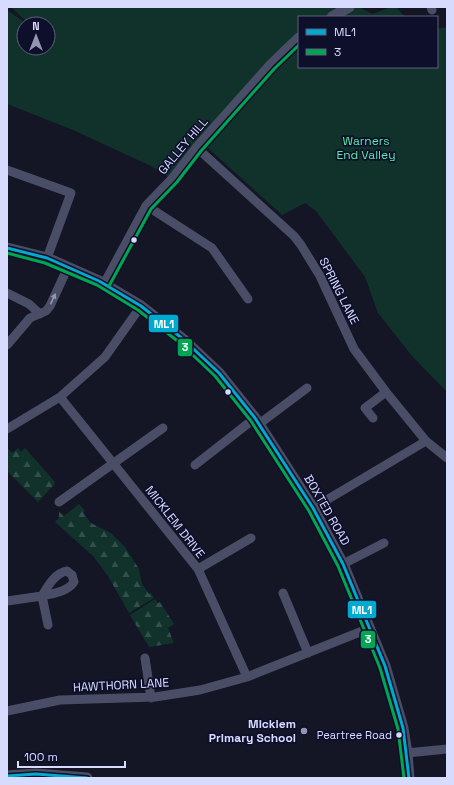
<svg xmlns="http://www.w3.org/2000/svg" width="454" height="785" font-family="'Space Grotesk',sans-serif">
	<defs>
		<pattern id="forest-firs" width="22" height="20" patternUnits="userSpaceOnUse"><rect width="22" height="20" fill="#11322b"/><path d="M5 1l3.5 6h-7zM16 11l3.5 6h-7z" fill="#334f4b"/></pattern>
	</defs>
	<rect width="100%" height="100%" fill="#141525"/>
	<path fill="url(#forest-firs)" d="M7,447L12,453L18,448L21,452L25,448L55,482L54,485L38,502L7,471Z
		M79,504L85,511L83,512L91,523L111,533L125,547L139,569L142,584L149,594L151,593L154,598L129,613L108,576L93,556L55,522L59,518V512L64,516Z
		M155,599L158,603L160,602L174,624L168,628L174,643L149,647L130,615Z"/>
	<path fill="#11322b" d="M11,7H359L372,14L391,7H396L405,17H299V67H437V29L447,27V392L412,356L378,313L365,277L316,211L305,203L282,215L200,141L168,177L151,166L73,130L7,104V10L27,24H24V48H48V24H29Z"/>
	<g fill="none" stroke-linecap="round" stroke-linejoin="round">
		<path stroke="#494e66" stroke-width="9" d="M431,7L432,10
			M197,148L294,236L301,245L320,276L354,349L386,392L426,441L447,458
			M7,170L71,193L47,258
			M147,206L212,248L248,299
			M7,293L29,304L40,314
			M7,345L30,318L46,311L50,306L68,267
			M60,397L198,569L247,677
			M373,418L365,408L386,392
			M259,424L307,388
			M7,429L60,397L105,357L141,306
			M195,465L255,418
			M59,502L163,428
			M313,508L426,441
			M343,564L384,543
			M198,569L251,538
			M67,571L72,575L74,582C67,592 54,593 42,596C48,586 55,573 67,571Z
			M283,593L308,653
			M7,601L42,596L48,625
			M145,658L151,698
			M7,711L60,700L155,697L200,690L247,677L370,628
			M407,753L447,749"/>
		<path stroke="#494e66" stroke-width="11" d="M332,17L349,7
			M7,248L47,258L99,281L141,306L183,339L219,373L255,418L313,508L343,564L385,666L403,728L407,753L409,778
			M105,284L147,206L173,179L197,148L271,65L299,38
			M7,776L36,774L87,778"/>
		<defs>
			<path id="bus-1" d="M7,248L47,258L99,281L141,306L183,339L219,373L255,418L313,508L343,564L385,666L403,728L409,778
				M7,776L36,774L87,778"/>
			<path id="bus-2" d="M7,253L45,263L97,285L138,310L180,343L215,376L251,421L309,511L338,566L380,668L398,729L404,778
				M109,286L151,209L177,182L201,151L275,68L299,45"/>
		</defs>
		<use href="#bus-1" stroke="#0e0f2b" stroke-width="6"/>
		<use href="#bus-2" stroke="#0e0f2b" stroke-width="6"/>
		<use href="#bus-1" stroke="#00a9ce" stroke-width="3"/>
		<use href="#bus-2" stroke="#00a651" stroke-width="3"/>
	</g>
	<defs><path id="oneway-solid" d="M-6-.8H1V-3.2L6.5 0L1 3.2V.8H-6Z"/></defs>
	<use fill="#9095b2" href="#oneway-solid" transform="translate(53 299) rotate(-65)"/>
	<g fill="#d7dcff" stroke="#0e0f2b" stroke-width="1.5">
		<circle cx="134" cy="240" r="3.5"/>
		<circle cx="228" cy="392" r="3.5"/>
		<circle cx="399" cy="735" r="3.5"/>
	</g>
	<circle fill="#9396b3" stroke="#0e0f2b" stroke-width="1.5" cx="304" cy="731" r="4"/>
	<g text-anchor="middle" stroke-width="3.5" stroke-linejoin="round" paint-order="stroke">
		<g font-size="11" fill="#d7dcff" stroke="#0e0f2b" text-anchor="end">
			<text x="392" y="739">Peartree Road</text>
		</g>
		<g font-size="12" fill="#55eda4" stroke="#0e0f2b">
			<text x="366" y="145">Warners<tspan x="366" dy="14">End Valley</tspan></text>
		</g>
		<g font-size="12" fill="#d7dcff" stroke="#0e0f2b">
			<text transform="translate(183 146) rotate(-50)" y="4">GALLEY HILL</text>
			<text transform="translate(339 291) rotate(63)" y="4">SPRING LANE</text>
			<text transform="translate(327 510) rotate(60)" y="4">BOXTED ROAD</text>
			<text transform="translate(175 522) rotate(52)" y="4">MICKLEM DRIVE</text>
			<text transform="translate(121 685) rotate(-3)" y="4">HAWTHORN LANE</text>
		</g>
		<g font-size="12" font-weight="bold" fill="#d7dcff" stroke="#0e0f2b" text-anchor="end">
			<text x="296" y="728">Micklem<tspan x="296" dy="14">Primary School</tspan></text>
		</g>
	</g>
	<g stroke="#0e0f2b" stroke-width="1.5">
		<rect x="148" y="314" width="31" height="19" rx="4" fill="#00a9ce"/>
		<rect x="177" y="338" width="16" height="19" rx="4" fill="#00a651"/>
		<rect x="347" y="600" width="30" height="19" rx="4" fill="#00a9ce"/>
		<rect x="360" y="630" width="16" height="19" rx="4" fill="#00a651"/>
	</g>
	<g font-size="11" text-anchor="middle" font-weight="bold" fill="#fff">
		<text x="164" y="328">ML1</text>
		<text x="185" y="351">3</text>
		<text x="362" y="614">ML1</text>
		<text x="368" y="643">3</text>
	</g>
	<rect width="454" height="785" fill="none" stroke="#d7dcff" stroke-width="16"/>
	<rect x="298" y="16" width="140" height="52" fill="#0e0f2b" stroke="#5e6180"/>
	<rect x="306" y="29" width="20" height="6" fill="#00a9ce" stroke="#5e6180"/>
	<text x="334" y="36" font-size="12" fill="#d7dcff">ML1</text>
	<rect x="306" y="49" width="20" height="6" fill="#00a651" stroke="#5e6180"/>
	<text x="334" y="56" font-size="12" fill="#d7dcff">3</text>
	<g transform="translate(36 36)"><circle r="19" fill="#0e0f2b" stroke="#5e6180"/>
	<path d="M0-3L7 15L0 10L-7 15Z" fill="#9396b3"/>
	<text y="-6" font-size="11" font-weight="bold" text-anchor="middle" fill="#d7dcff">N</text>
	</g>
	<path d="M18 761v6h107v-6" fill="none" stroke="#d7dcff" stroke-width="2"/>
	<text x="24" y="761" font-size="12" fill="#d7dcff" stroke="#0e0f2b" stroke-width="3" paint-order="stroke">100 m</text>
</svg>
